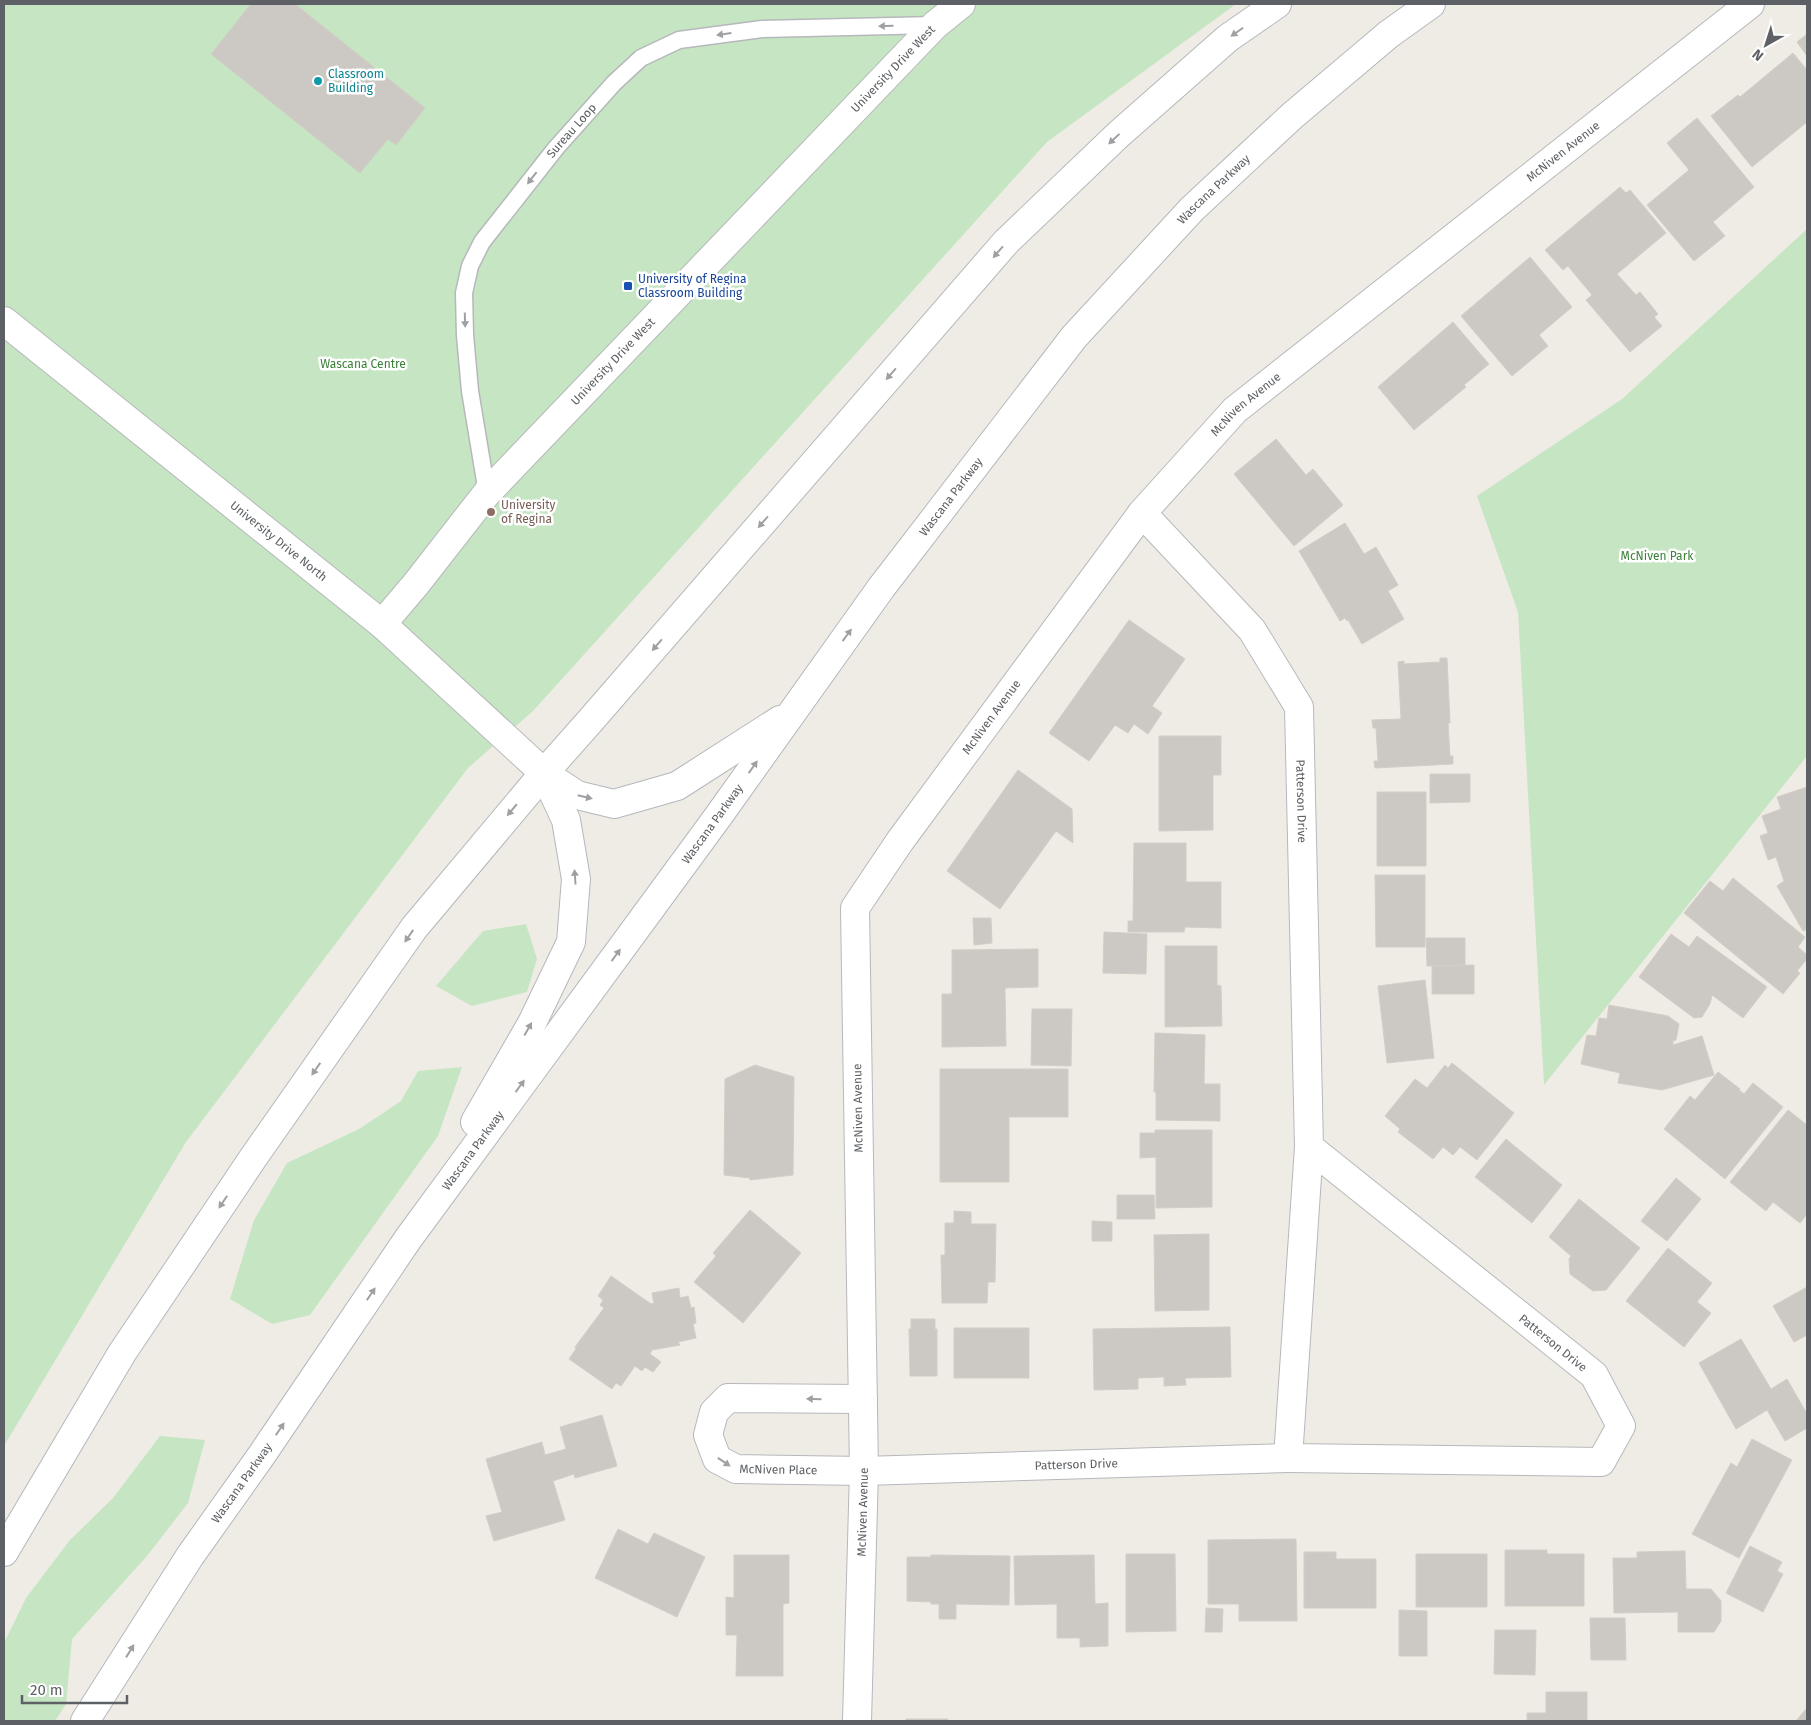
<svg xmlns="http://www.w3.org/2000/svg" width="1811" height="1725" font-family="'Fira Sans',sans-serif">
	<rect width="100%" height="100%" fill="#efece6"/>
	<path fill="#c6e5c3" d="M4,4H1236L1047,142L533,711L468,768L186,1142L4,1446Z
		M1807,229V756L1544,1085L1518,612L1477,496L1622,399Z
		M526,924L537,959L527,992L472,1006L436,986L483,931Z
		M462,1067L438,1136L310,1315L272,1324L230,1299L254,1220L287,1163L359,1129L401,1101L418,1071Z
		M160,1436L205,1440L188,1503L147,1556L72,1639L66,1704L55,1721H4V1643L26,1598L70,1540L113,1498Z"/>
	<path fill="#ccc9c4" stroke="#d3cdc4" d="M251,4H295L425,108L396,145L388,139L360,173L211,54Z
		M1807,34V56L1797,42Z
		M1793,53L1807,70V122L1752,167L1711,116L1738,95L1740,97Z
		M1697,118L1754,187L1713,222L1725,236L1694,261L1647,205L1689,170L1667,143Z
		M1620,187L1626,193L1630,190L1666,233L1617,274L1636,295L1640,292L1658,314L1654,317L1662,326L1630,352L1586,300L1592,295L1568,266L1563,270L1545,250Z
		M1530,257L1572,307L1539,335L1548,346L1512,376L1461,316Z
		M1453,322L1489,364L1464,385L1466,387L1414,430L1378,387Z
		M1276,439L1306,475L1313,469L1343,505L1294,546L1234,474Z
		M1345,523L1364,554L1376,547L1398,585L1388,591L1404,619L1362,644L1348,620L1347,621L1345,618L1340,621L1299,551Z
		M1129,620L1185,659L1152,706L1162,713L1148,734L1134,724L1128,733L1115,725L1089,761L1049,733Z
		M1440,658H1447L1450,723H1448L1450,756H1453V764L1375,768L1374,761H1378L1376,728H1373L1372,720L1401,719L1398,662L1404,661V664L1440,662Z
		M1159,736H1221V775H1213V830L1159,831Z
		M1018,770L1072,809L1073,843L1056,831L1000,909L947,871Z
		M1430,774H1470V802L1430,803Z
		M1807,787V929L1803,931L1777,886L1784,881L1776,857L1768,860L1760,836L1768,833L1762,816L1781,809L1777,797Z
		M1377,792H1426V866H1377Z
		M1134,843H1186V882H1221V928L1185,927L1184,932H1128V921H1133Z
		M1375,875H1425V947H1376Z
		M1733,878L1805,937L1798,947L1807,955V959L1797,971L1800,973L1783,994L1684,913L1710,881L1723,891Z
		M973,918H991L992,943L974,945Z
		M1104,932L1147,934L1146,974L1103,973Z
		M1671,934L1689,947L1697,936L1767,987L1743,1018L1712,995L1710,1004L1702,1017L1694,1018L1639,977Z
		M1426,938H1465V965L1427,966Z
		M1165,946H1217V985L1221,986L1222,1026L1165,1027Z
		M1038,949V987L1005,988L1006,1046L942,1047V994H952V950Z
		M1474,965V994H1432V966Z
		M1425,980L1434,1058L1387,1063L1378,986Z
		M1609,1005L1668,1016L1679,1024L1676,1040L1673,1041V1045L1702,1036L1714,1075L1662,1090L1618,1083L1620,1073L1581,1064L1587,1035L1596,1036L1599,1018L1607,1019Z
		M1032,1009H1072L1071,1066L1031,1065Z
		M1155,1033L1205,1035L1204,1084H1220V1121L1156,1120V1092H1154Z
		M1452,1063L1514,1113L1477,1160L1460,1147L1453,1155L1443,1147L1433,1159L1398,1132L1400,1129L1385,1116L1415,1079L1427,1088L1445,1065L1448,1068Z
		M755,1065L794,1077L793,1175L750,1180V1178L724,1175L725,1079Z
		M940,1069H1068V1117H1009V1182H940Z
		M1718,1072L1740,1089L1739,1090L1744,1094L1753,1083L1783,1107L1725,1179L1664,1129L1690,1096L1695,1100Z
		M1788,1110L1807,1125V1214L1800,1223L1773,1202L1766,1211L1730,1182Z
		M1155,1130H1212V1207L1156,1208V1157L1140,1158V1133H1155Z
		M1506,1139L1562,1185L1532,1223L1475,1177Z
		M1676,1178L1701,1199L1667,1241L1641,1221Z
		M1117,1195H1154L1155,1219H1117Z
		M1579,1199L1640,1248L1606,1290L1593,1291L1570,1274L1569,1259L1571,1256L1549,1237Z
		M750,1210L801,1253L743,1323L694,1282L716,1256L713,1253Z
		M954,1211L971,1212V1224H996L995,1282H988L987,1303H942L941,1255H945V1223H954Z
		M1092,1221L1112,1222V1241H1092Z
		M1209,1234V1310L1155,1311L1154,1235Z
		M1668,1248L1712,1283L1697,1302L1711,1313L1684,1347L1626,1301Z
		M611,1276L651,1304L654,1303L652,1293L679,1288L680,1298L688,1296L691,1308L694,1307L696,1323L693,1324L696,1338L678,1342L680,1345L652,1350L650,1354L661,1362L653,1372L645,1367L642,1371L635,1366L621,1386L616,1383L612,1389L569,1359L576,1349L575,1347L604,1308L600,1305L603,1300L598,1296Z
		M1807,1287V1335L1794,1342L1773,1306Z
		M911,1319H935V1329H937V1376H910L909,1329H911Z
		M1230,1327L1231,1377L1185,1378L1186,1385L1164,1386V1377L1138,1378V1389L1094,1390L1093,1329Z
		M954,1328H1029V1378H954Z
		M1741,1339L1771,1389L1787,1379L1807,1414V1428L1785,1441L1767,1410L1736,1429L1699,1363Z
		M602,1415L617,1466L575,1478L574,1474L553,1481L565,1520L494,1541L486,1516L502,1512L486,1459L542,1442L545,1455L566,1449L560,1427Z
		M1752,1439L1792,1460L1739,1558L1692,1534L1731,1463L1737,1467Z
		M618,1529L648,1544L654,1533L705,1557L677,1617L595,1578Z
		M1296,1539L1297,1621H1239V1604H1208V1540Z
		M1750,1546L1782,1562L1777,1571L1783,1574L1763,1612L1726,1593Z
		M1505,1550H1547V1554H1584V1606H1505Z
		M1685,1551L1686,1589H1711L1721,1601V1621L1714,1632H1678V1612L1614,1613L1613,1558H1637V1552Z
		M1304,1552H1336V1559H1376V1608H1304Z
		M1126,1554H1175L1176,1631L1126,1632Z
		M1416,1554H1487V1607H1416Z
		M734,1555H789V1603L783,1604V1676H736L737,1635H726V1597L734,1598Z
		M931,1555L1010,1556L1009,1605L956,1604V1619H939V1604H931V1602L907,1601V1557H931Z
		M1094,1555L1095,1604L1108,1603V1646L1080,1647V1638H1057V1604L1015,1605L1014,1556Z
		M1206,1608L1223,1609L1222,1632H1205Z
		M1399,1610L1427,1611V1656H1399Z
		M1590,1618H1625L1626,1660H1591Z
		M1495,1630H1536L1535,1675L1494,1674Z
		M1546,1692H1587V1721H1527V1713H1546Z
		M1807,1708V1721H1796Z
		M906,1719H948V1721H906Z"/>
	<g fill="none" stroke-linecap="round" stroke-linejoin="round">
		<defs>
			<g id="service">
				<path id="s1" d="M487,493L470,391L465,335L464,293L470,266L482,242L556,148L614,83L641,58L679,40L762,29L935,25"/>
			</g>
			<g id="minor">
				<path id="s2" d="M4,321L382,624L544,773"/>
				<path id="s3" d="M1142,513L1252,630L1299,707L1309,1147L1288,1458L1601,1462L1621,1426L1594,1375L1309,1147"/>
				<path id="s4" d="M382,624L416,584L487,493L935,25L961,4"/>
				<path id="s5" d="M863,1399L728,1398L714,1412L708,1435L717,1459L736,1469L864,1471L1288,1458"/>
				<path id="s6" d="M857,1721L864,1471L855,908L900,841L1142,513L1235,410L1750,4"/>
			</g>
			<g id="secondary">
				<path d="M545,774L577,795L614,804L677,786L780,720"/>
				<path d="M475,1122L532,1023L571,942L576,879L566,820L544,773"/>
				<path d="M4,1552L122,1353L253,1158L414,928L544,773L591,720L1006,242L1119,134L1228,38L1277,4"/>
				<path id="s7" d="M85,1721L190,1556L261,1456L408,1239L717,818L881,588L1074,337L1192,209L1292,116L1389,34L1431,4"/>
			</g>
		</defs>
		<use href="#service" stroke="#b6b8bb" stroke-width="19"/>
		<use href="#minor" stroke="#b6b8bb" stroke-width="30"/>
		<use href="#secondary" stroke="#b4b8bc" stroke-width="30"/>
		<use href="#service" stroke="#fff" stroke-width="16"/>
		<use href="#minor" stroke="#fff" stroke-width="28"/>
		<use href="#secondary" stroke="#fff" stroke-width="28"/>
	</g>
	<defs><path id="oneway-solid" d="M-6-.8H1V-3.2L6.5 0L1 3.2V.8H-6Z" transform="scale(1.25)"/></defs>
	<g fill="#9ea0a3">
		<use href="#oneway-solid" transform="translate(886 26) rotate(179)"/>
		<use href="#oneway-solid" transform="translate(1237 32) rotate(145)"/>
		<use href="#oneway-solid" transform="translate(724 34) rotate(172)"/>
		<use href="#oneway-solid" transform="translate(1114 139) rotate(137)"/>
		<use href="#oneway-solid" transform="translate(532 178) rotate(128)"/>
		<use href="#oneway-solid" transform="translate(998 252) rotate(131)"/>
		<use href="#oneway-solid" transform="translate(465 320) rotate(88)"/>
		<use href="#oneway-solid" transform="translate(891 374) rotate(131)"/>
		<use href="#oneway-solid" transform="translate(763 522) rotate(131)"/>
		<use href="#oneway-solid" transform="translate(847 635) rotate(-54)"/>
		<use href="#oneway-solid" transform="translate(657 645) rotate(131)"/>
		<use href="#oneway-solid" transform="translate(753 767) rotate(-55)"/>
		<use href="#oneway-solid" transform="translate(585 797) rotate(13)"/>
		<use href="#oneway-solid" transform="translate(512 810) rotate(130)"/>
		<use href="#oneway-solid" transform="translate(575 877) rotate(-94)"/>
		<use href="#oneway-solid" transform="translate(409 936) rotate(125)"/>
		<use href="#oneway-solid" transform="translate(616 955) rotate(-54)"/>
		<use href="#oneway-solid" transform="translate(528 1029) rotate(-61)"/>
		<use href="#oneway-solid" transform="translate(316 1069) rotate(125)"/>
		<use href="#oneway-solid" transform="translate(520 1086) rotate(-54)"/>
		<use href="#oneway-solid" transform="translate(223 1202) rotate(124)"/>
		<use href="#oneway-solid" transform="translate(371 1294) rotate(-56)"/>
		<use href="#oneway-solid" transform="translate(814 1399) rotate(-179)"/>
		<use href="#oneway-solid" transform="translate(280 1429) rotate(-56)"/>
		<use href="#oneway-solid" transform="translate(724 1462) rotate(34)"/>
		<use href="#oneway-solid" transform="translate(130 1651) rotate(-58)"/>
	</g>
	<circle fill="#0f9aa8" stroke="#fff" stroke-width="2" cx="318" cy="81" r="5"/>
	<rect fill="#1a4fb4" stroke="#fff" stroke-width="2" x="623" y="281" width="10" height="10" rx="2.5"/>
	<circle fill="#8d6e63" stroke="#fff" stroke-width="2" cx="491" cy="512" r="5"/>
	<g text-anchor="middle" stroke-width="5" stroke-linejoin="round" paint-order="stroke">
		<g font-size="12" fill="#5d6165" stroke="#fff">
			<text dy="4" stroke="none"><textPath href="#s4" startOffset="755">University Drive West</textPath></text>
			<text dy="4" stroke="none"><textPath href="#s1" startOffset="399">Sureau Loop</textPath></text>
			<text dy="4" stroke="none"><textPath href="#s6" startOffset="1858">McNiven Avenue</textPath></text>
			<text dy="4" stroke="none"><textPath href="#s7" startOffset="1905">Wascana Parkway</textPath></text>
			<text dy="4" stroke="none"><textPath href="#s4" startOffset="350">University Drive West</textPath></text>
			<text dy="4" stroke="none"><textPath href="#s6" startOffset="1452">McNiven Avenue</textPath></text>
			<text dy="4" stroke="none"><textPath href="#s7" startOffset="1500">Wascana Parkway</textPath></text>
			<text dy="4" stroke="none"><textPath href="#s2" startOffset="352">University Drive North</textPath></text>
			<text dy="4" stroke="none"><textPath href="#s6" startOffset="1048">McNiven Avenue</textPath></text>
			<text dy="4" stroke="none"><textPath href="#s3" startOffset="345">Patterson Drive</textPath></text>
			<text dy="4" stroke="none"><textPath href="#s7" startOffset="1095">Wascana Parkway</textPath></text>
			<text transform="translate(858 1108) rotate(-91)" y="4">McNiven Avenue</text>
			<text dy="4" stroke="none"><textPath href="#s7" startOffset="690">Wascana Parkway</textPath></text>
			<text transform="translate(1553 1343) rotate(39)" y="4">Patterson Drive</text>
			<text dy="4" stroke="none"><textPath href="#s5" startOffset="566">Patterson Drive</textPath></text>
			<text dy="4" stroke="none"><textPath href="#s5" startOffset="268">McNiven Place</textPath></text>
			<text dy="4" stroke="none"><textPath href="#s7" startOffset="285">Wascana Parkway</textPath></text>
			<text dy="4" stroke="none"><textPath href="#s6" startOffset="209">McNiven Avenue</textPath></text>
		</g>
		<g font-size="12" fill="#0d838f" stroke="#fff" text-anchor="start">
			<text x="328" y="78">Classroom<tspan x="328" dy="14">Building</tspan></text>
		</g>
		<g font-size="12" fill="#164399" stroke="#fff" text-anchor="start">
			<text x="638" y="283">University of Regina<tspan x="638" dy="14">Classroom Building</tspan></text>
		</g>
		<g font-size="12" fill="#3c8039" stroke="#fff">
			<text x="363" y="368">Wascana Centre</text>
			<text x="1657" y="560">McNiven Park</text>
		</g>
		<g font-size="12" fill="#785e54" stroke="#fff" text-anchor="start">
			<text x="501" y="509">University<tspan x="501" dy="14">of Regina</tspan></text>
		</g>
	</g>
	<rect width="1811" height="1725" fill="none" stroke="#5d6165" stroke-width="10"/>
	<g transform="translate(1766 45) rotate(219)" stroke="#ffffff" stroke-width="4" paint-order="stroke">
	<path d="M0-4L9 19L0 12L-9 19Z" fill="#5d6165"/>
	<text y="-8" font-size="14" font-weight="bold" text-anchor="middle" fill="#5d6165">N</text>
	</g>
	<path d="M22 1695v8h105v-8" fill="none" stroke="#5d6165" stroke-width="2.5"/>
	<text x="30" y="1695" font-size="15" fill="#5d6165" stroke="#ffffff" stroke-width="4" paint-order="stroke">20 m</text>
</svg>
